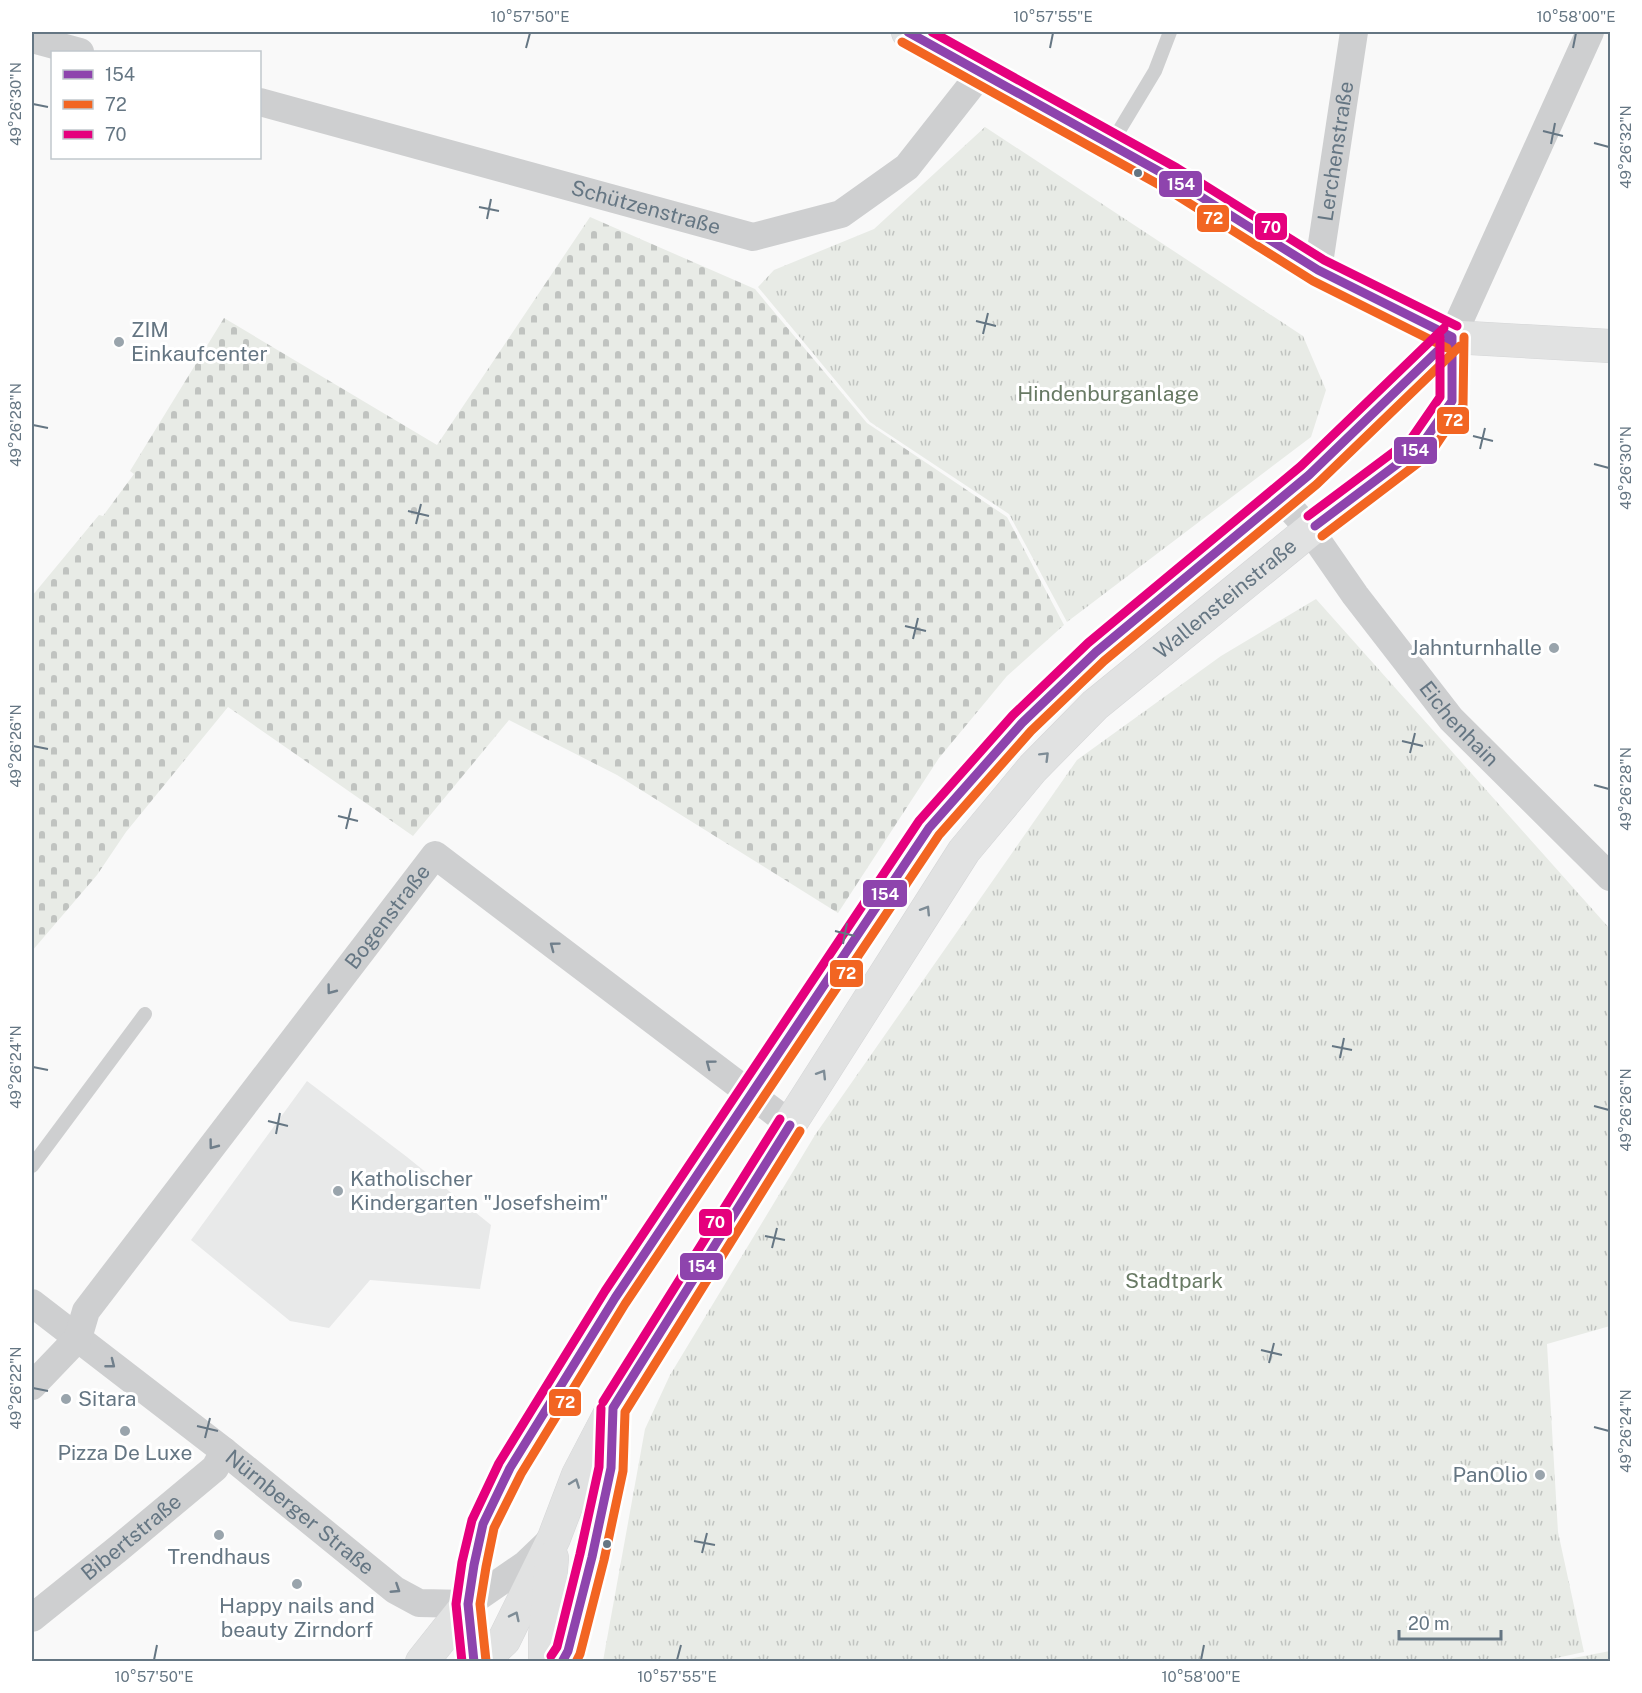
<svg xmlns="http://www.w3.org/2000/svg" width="1642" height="1693" font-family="'Public Sans',sans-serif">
	<defs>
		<pattern id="grass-tufts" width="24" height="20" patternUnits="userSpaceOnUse" patternTransform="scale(1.5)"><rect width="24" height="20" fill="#e8ebe6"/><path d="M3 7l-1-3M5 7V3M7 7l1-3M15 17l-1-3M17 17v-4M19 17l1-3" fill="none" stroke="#c0c3c0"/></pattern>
		<pattern id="cemetery-stones" width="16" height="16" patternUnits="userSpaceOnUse" patternTransform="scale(1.5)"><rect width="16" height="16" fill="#e8ebe6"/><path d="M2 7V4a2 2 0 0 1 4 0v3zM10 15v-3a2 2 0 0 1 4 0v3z" fill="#c0c3c0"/></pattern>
	</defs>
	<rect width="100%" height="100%" fill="#f9f9f9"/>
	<path fill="#e8e9e9" d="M307,1081L407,1157L491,1225L480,1289L370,1280L329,1328L290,1321L191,1240Z"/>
	<path fill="url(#grass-tufts)" d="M985,127L1303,336L1326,390L1311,437L1067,622L1009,514L870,422L758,287L774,270L874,229Z
		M1316,599L1610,929V1326L1547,1344L1558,1532L1584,1652L1538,1662L603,1661L645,1429L670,1375L815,1135L1077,760L1221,656Z
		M1610,1651V1661H1558Z"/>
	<path fill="url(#cemetery-stones)" d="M590,217L755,289L867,423L1007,517L1064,625L1007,676L939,758L838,913L617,775L509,720L413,836L228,707L126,832L97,875L32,951V596L99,515L103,516L134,474L130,471L224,318L437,445Z"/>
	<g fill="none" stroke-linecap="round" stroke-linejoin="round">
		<defs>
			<g id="secondary">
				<path d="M908,32L1171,178L1318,270L1452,337L1610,346"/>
				<path d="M422,1662L468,1604"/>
				<path d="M474,1662L468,1604L474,1565L483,1524L510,1468L615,1298L929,828L1022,723L1096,652L1309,475L1452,337"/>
				<path id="s7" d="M480,1662L504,1640L554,1538L578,1475L613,1408L790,1124L964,851L1033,768L1095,705L1310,530L1420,447L1452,401V337"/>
				<path d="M545,1662V1636L552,1558"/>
			</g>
		</defs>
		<use href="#secondary" stroke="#d5d6d7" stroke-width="34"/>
		<path stroke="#cecfd0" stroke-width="14" d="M1111,144L1155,71L1170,32
			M32,1166L145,1014
			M562,1662L568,1651L592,1557L611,1468L612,1430"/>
		<g stroke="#cecfd0" stroke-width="28">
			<path d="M32,39L80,52"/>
			<path id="s1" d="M260,102L753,237L841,214L907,167L981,73"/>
			<path id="s2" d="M1318,270L1354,32"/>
			<path d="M1452,337L1590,32"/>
			<path id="s3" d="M1281,498L1310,530L1355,595L1451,719L1610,877"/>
			<path id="s4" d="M32,1303L224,1451L395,1590L419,1603L468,1604L526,1564L548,1543"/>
			<path id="s5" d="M32,1386L78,1338L86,1311L435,855L790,1124"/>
			<path id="s6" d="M32,1618L119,1548L215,1468L224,1451"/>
		</g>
		<use href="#secondary" stroke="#e1e2e2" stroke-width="33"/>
		<defs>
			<path id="bus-1" d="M908,32L1171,178L1318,270L1452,337
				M1315,526L1420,447L1452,401V337
				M613,1408L790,1125
				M474,1662L468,1604L474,1565L483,1524L510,1468L615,1298L929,828L1022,723L1096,652L1309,475L1452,337
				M562,1662L568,1651L592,1557L611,1468L613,1408"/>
			<path id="bus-2" d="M902,42L1165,188L1313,281L1447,348
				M1322,536L1430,454L1463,405L1464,337
				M486,1661L480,1604L486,1567L494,1528L521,1474L625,1304L939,835L1031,731L1104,661L1317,484L1460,346
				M576,1662L580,1654L604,1560L623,1471L625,1412L800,1131"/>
			<path id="bus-3" d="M932,32L1177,168L1324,260L1457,326
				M1308,516L1411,439L1440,397V337
				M603,1402L780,1119
				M551,1656L557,1647L580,1554L599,1467L601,1408
				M462,1662L456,1604L462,1562L472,1520L499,1463L605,1291L919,821L1013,715L1088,643L1301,466L1444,328"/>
		</defs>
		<use href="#bus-1" stroke="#fff" stroke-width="14"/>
		<use href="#bus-2" stroke="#fff" stroke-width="14"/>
		<use href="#bus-3" stroke="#fff" stroke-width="14"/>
		<use href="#bus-1" stroke="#8e44ad" stroke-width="9"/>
		<use href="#bus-2" stroke="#f26522" stroke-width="9"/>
		<use href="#bus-3" stroke="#e5007d" stroke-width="9"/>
	</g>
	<defs><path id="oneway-chevron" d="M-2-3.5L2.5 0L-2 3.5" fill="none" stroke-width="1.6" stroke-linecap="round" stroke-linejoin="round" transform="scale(1.5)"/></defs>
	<g stroke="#7e8c96">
		<use href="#oneway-chevron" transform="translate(1045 756) rotate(-45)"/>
		<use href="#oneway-chevron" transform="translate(926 910) rotate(-58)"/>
		<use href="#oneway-chevron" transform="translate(822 1074) rotate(-58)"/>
		<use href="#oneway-chevron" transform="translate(575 1483) rotate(-69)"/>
		<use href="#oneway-chevron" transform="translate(515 1616) rotate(-64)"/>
	</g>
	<g stroke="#707f8b">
		<use href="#oneway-chevron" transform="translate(554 946) rotate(-143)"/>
		<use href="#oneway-chevron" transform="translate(331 990) rotate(127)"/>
		<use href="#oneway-chevron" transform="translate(710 1064) rotate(-143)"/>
		<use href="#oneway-chevron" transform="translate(213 1145) rotate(127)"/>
		<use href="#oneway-chevron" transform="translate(111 1364) rotate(38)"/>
		<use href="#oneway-chevron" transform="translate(396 1589) rotate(33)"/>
	</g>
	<path fill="none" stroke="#657683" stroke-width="2" d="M526,48L530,33M1050,48L1053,33M1573,48L1576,33M33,104L48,107M1543,131L1563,136M1594,143L1609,147M1551,144L1555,123M479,207L499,211M487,219L491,199M976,321L996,326M983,334L988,313M33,425L48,428M1473,436L1493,441M1480,449L1485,428M1594,464L1609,468M408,511L429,516M416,524L421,504M905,626L926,631M913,639L918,618M1402,741L1423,746M33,746L48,749M1410,753L1415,733M1594,785L1609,789M338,816L358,821M346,829L351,808M835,931L855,936M843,944L847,923M1332,1046L1352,1050M1340,1058L1344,1038M33,1067L48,1070M1594,1106L1609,1110M268,1121L288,1126M276,1134L280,1113M765,1236L785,1240M772,1248L777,1228M1261,1350L1282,1355M1269,1363L1274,1343M33,1388L48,1391M197,1426L218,1431M1594,1427L1609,1431M205,1438L210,1418M694,1541L715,1545M702,1553L707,1533M154,1660L157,1645M677,1660L681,1645M1201,1660L1204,1645"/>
	<g fill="#657683" stroke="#fff" stroke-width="2">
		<circle cx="1138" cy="173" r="5"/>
		<circle cx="607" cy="1544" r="5"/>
	</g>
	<g fill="#99a4ac" stroke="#fff" stroke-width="2">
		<circle cx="119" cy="342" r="6"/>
		<circle cx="1554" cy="648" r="6"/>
		<circle cx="338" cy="1191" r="6"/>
		<circle cx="66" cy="1399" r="6"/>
		<circle cx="125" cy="1431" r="6"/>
		<circle cx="1540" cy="1475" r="6"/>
		<circle cx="219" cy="1535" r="6"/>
		<circle cx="297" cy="1584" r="6"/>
	</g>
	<g text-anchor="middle" stroke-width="6" stroke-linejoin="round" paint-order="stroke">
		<g font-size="21" fill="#657683" stroke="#fff">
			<text dy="7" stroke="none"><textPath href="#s2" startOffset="120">Lerchenstraße</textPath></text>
			<text dy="7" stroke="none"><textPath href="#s1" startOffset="400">Schützenstraße</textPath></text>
			<text dy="7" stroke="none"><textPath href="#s7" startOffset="1312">Wallensteinstraße</textPath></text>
			<text dy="7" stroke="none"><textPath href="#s3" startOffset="288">Eichenhain</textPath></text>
			<text dy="7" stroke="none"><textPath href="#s5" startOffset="591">Bogenstraße</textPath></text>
			<text dy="7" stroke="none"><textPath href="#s4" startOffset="340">Nürnberger Straße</textPath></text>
			<text dy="7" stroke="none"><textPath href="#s6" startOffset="128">Bibertstraße</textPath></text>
		</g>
		<g font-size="21" fill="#657683" stroke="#fff" text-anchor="start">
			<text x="131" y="337">ZIM<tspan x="131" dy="24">Einkaufcenter</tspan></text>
			<text x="1542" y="655" text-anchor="end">Jahnturnhalle</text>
			<text x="350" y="1186">Katholischer<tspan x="350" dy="24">Kindergarten "Josefsheim"</tspan></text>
			<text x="78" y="1406">Sitara</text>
			<text x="125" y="1460" text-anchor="middle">Pizza De Luxe</text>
			<text x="1528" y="1482" text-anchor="end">PanOlio</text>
			<text x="219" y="1564" text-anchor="middle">Trendhaus</text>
			<text x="297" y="1613" text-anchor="middle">Happy nails and<tspan x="297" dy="24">beauty Zirndorf</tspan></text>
		</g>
		<g font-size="21" fill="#687a64" stroke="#fff">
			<text x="1108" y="401">Hindenburganlage</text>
			<text x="1174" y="1288">Stadtpark</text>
		</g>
	</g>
	<g stroke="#fff" stroke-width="2">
		<rect x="1158" y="170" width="45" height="28" rx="6" fill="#8e44ad"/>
		<rect x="1196" y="204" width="34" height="29" rx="6" fill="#f26522"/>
		<rect x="1254" y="212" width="34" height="29" rx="6" fill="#e5007d"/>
		<rect x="1436" y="406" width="34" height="29" rx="6" fill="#f26522"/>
		<rect x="1393" y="436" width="45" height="29" rx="6" fill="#8e44ad"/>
		<rect x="862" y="879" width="46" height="29" rx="6" fill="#8e44ad"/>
		<rect x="829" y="959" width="35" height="29" rx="6" fill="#f26522"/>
		<rect x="698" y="1208" width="35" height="29" rx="6" fill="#e5007d"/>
		<rect x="679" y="1252" width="45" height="29" rx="6" fill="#8e44ad"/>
		<rect x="548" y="1388" width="34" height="29" rx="6" fill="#f26522"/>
	</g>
	<g font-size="16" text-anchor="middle" font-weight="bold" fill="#fff">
		<text x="1181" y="190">154</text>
		<text x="1213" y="224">72</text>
		<text x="1271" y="233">70</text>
		<text x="1453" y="426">72</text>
		<text x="1415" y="456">154</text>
		<text x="885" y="900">154</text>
		<text x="846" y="979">72</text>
		<text x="715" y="1228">70</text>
		<text x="702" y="1272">154</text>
		<text x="565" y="1408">72</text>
	</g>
	<rect width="1642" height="1693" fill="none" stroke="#ffffff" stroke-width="66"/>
	<rect x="51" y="51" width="210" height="108" fill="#ffffff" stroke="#c1c8cd" stroke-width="1.5"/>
	<rect x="63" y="70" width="30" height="9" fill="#8e44ad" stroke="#c1c8cd" stroke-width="1.5"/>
	<text x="105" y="81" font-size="18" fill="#657683">154</text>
	<rect x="63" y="100" width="30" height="9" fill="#f26522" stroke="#c1c8cd" stroke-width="1.5"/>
	<text x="105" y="111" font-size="18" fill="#657683">72</text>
	<rect x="63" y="130" width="30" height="9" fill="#e5007d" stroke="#c1c8cd" stroke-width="1.5"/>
	<text x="105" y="141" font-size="18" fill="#657683">70</text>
	<path d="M1399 1630v9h102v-9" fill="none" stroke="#657683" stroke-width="3"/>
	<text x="1408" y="1630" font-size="18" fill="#657683" stroke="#ffffff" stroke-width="4.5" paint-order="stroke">20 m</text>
	<rect x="33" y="33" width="1576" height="1627" fill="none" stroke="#657683" stroke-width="2"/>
	<g font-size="15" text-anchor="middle" fill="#657683">
		<text x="530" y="22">10°57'50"E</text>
		<text x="1053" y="22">10°57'55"E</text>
		<text x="1576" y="22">10°58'00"E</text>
		<text transform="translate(16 104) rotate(-90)" y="5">49°26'30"N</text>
		<text transform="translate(1626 147) rotate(-90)" y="5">49°26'32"N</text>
		<text transform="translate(16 425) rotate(-90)" y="5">49°26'28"N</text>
		<text transform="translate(1626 468) rotate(-90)" y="5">49°26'30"N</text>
		<text transform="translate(16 746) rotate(-90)" y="5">49°26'26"N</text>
		<text transform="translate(1626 789) rotate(-90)" y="5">49°26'28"N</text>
		<text transform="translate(16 1067) rotate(-90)" y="5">49°26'24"N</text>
		<text transform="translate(1626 1110) rotate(-90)" y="5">49°26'26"N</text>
		<text transform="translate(16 1388) rotate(-90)" y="5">49°26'22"N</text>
		<text transform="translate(1626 1431) rotate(-90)" y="5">49°26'24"N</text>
		<text x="154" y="1682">10°57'50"E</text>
		<text x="677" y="1682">10°57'55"E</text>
		<text x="1201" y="1682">10°58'00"E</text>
	</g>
</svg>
